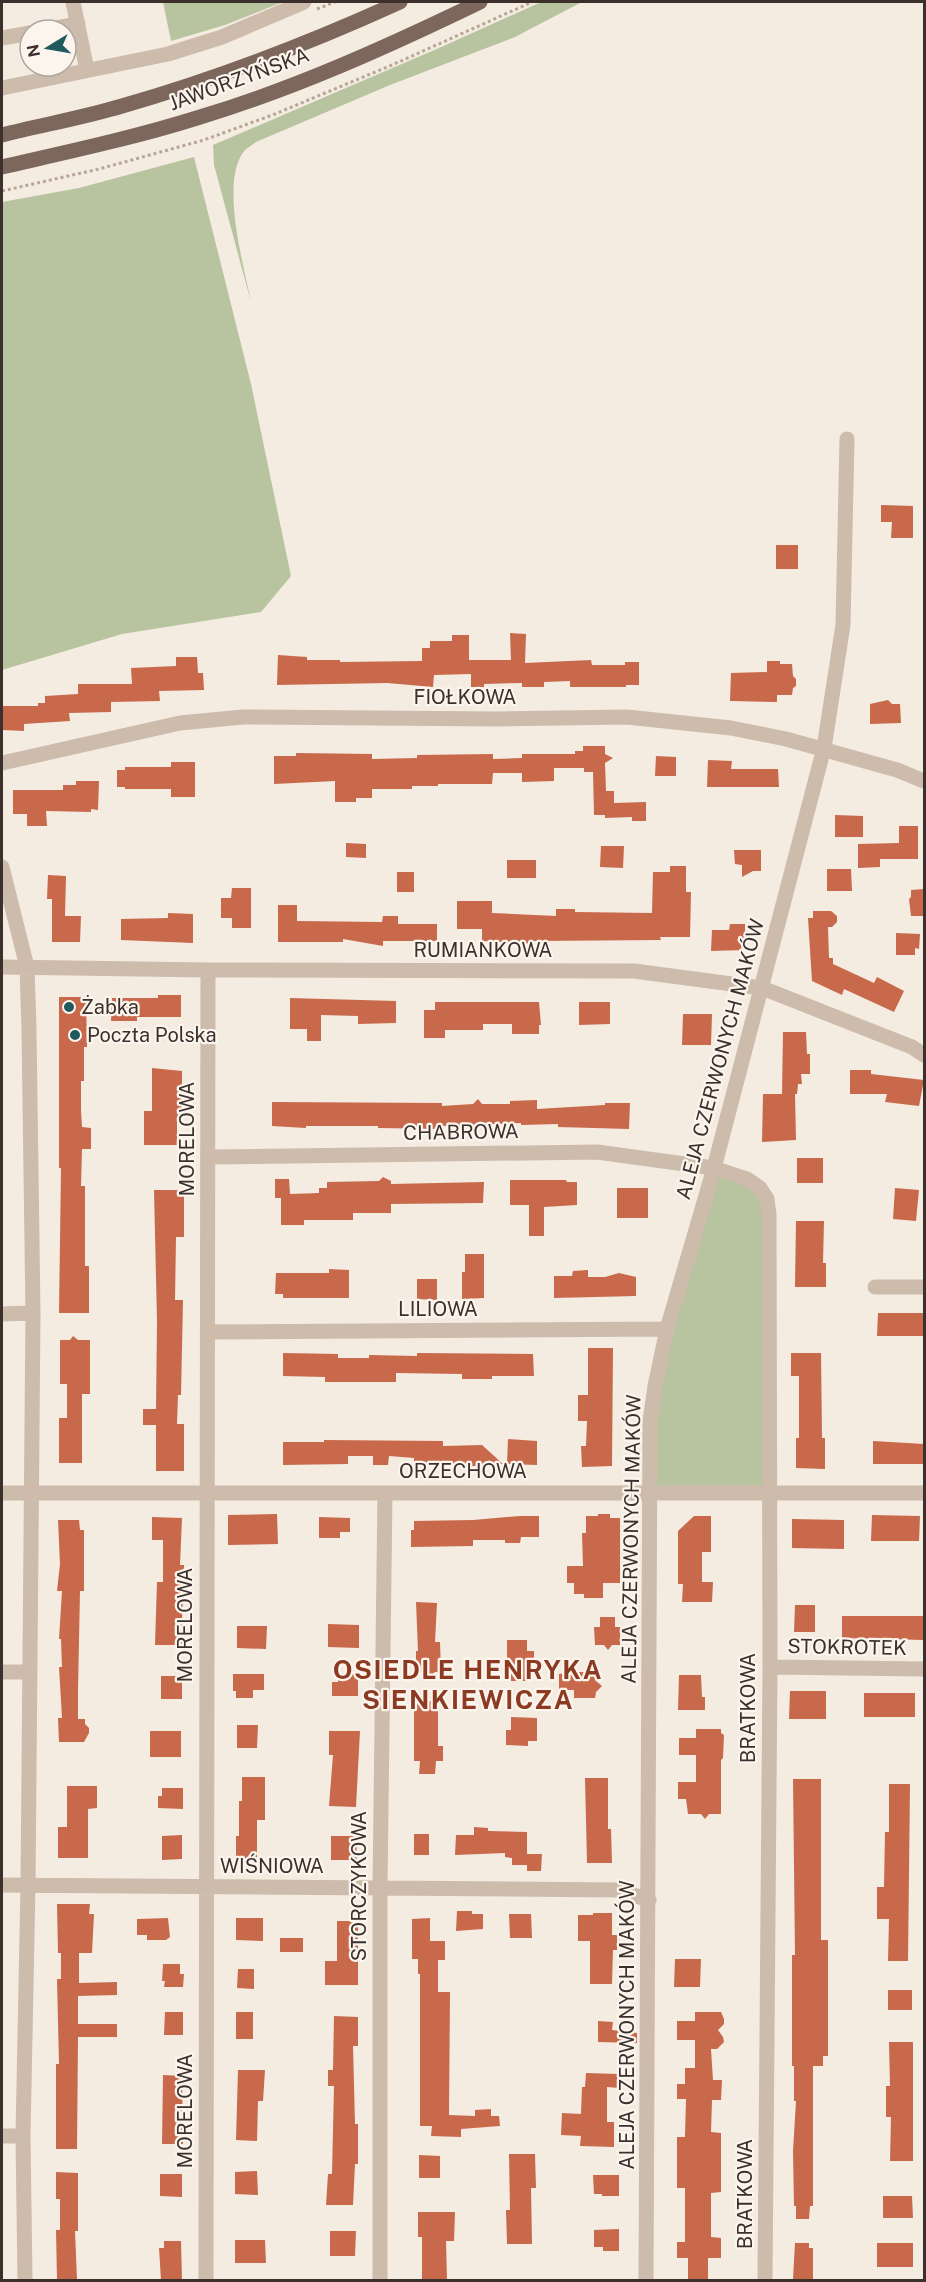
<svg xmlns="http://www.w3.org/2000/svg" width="926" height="2282" font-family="'Public Sans',sans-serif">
	<rect width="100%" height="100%" fill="#f4ebe1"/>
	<path fill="#b8c4a0" d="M163,2H283L225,25L171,41Z
		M541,2H582L515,37L390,85L256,142C253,145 248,147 245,150C219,180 244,266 251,302L214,165L213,145L439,48Z
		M194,157L251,384L291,576L261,612L122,634L2,670V202L79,188Z
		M715,1170L746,1180L766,1200L769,1493L650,1491L651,1421Z"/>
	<path fill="#c8694b" d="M881,505L913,506V538H891L892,522H881Z
		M776,545H798V569H776Z
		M510,633L526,634L525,663L591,660L592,665H625V662H639V685H626V687H570V681L544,682V687H522V683L484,684V687H471V674L434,675L433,687L387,683L277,685L278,655L307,657V660H340V662L422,661V648H430V641H452V635H469V660H511Z
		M176,657H197L198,673H203L204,690L159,691L160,701L111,702V712L69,713L70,721L24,724V731L2,730V706H38V703H45V696L78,694V684H132L131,668L176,666Z
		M767,661H780V664H792L793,676L796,679V686L793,688L792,695H777V702L730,701L731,673L767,672Z
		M888,700L892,704H900L901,723L870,724V704Z
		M583,746H605V754L613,758L605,763L606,791H614V803L646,802V821H632V817L605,818V815H594L593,772H584V768H554V781L522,782V773H493L492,784H438V786H412V789H372V798H356V802H335V781L274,784V756H296V753L372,754V759L417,758V755L493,754V759L522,758V754H575V751H583Z
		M656,756L676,757V776H655Z
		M708,760L732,761L731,769H778L779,787H707Z
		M171,762H195V797H171V789H125V787H117V770H125V767H171Z
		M76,781H99L98,810L91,809V812L46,811L47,826H27V814H13V790H63V785H76Z
		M835,815L863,816V837H835Z
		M899,826H918V859H880V867L858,868V844L899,843Z
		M346,843L366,844V858L346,857Z
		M601,846H624L623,868L600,867Z
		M734,850H761V871H753L742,877V865L735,864Z
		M507,860H536V878H507Z
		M670,866H686V892H691L690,937H660L661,940L534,941V944L482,941V929H457V901H492V913L556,916V909H575V912L652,913L653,872H670Z
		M827,869H851L852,891H827Z
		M397,872H414V892H397Z
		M48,875L66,876L65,916H81L80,942H52V899H47Z
		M232,888H251V928H232V918H221V898H231Z
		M924,889V916H911L909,899L911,897V890Z
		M278,905H297V921L382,922L383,916H398V924H437V941H383V946L343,939V942H278Z
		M813,911H831L837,916V922L832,927H828L829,958H833V964L874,983L877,977L904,991L894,1012L844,989L842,995L812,981L808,918H813Z
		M168,913L193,914V943L121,940V919L168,918Z
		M730,924H745V950L711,951L712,930H729Z
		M896,933L920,934L919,949L915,948V955H896Z
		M158,995H181V1017H137V1021H111L112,998H158Z
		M59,997H86L87,1047H84V1081H81V1110L82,1127L91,1128V1149H82L81,1186H85V1266H89V1313H59L61,1168H59Z
		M290,998L396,1001V1023L358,1024V1016L321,1015V1041H307V1029H290Z
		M435,1002H539L541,1025H539V1034H512V1024H483V1030H445V1038H424V1010H435Z
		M579,1002H610V1024L579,1025Z
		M683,1014H712L711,1045H682Z
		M783,1032H806L807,1054H810V1074H801L802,1084H798L797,1094H795L796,1140L762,1142L763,1094H782Z
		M152,1068L182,1071V1122H177V1145H144V1111H152Z
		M850,1070H871V1074L924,1080L919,1106L885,1102L887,1094H850Z
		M478,1099L482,1104H510V1101L537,1100V1109L605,1105V1103H630L629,1129L558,1127V1124L521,1125V1123L442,1126V1129L378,1128V1126H306V1128L272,1126V1102L442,1103V1106L473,1104Z
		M797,1158H823V1183H797Z
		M383,1177L391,1181V1184L484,1182L483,1203L391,1204V1213H353V1220H304V1225H281V1198H275V1179H289L290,1194L319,1193V1188H327V1182L379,1181Z
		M510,1180H566L567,1182H577V1205L544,1207V1236H529V1205H510Z
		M617,1188H648V1218H617Z
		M895,1188L919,1190L916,1221L893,1219Z
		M154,1190H184V1237H176L175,1300H183L181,1395H178L177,1424H184V1471H156V1425H143V1409H156L157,1321Z
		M796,1221H824L823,1263H826V1287H795Z
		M465,1254H484V1298L462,1299V1272H465Z
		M329,1269L349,1270V1298H283V1294H275L276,1273H329Z
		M588,1270V1277H605L619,1273L636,1277V1296L554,1298V1276H572L573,1271Z
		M417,1279H437V1300L417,1299Z
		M878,1313H924V1336H877Z
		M73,1336L78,1340H90V1394H82V1463H59V1418H67V1384H60V1340H70Z
		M588,1348H613L612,1466L582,1467L581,1446H586L587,1421H578V1395H588Z
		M283,1353L338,1354V1358H369V1355L417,1356V1353L533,1354L534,1376H492V1379H462V1374L396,1373V1382H325V1377L283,1376Z
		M791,1353H821L822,1438H825V1469L796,1468V1438H799V1376H791Z
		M508,1439L537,1441V1465L507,1464Z
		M324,1440L443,1441V1446L482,1445L503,1464H489V1466H414V1458L389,1456L388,1465H373V1456H348V1464L283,1465V1442H324Z
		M873,1441L924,1444V1464H873Z
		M277,1514L278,1544L228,1545V1515Z
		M598,1514H610V1518H620V1583H603V1598H584V1594H574V1583H567V1566H583L582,1533H586V1516H598Z
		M872,1515L920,1516L919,1541H871Z
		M520,1516H539V1537H521L520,1543H505V1540H473V1546L411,1547V1530H414V1521L473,1520Z
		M694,1516H711V1552H702V1582H713L712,1602H682L683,1584H678V1531Z
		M152,1517L182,1518L180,1565H184L182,1620H184V1645H155L157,1582H163V1540H152Z
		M319,1517L350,1518V1532H340V1538H319Z
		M792,1519L844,1520V1549L792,1548Z
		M58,1520H79L80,1530H84V1591H80L78,1690V1719H85V1724L89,1728V1733L84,1742H59L58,1718H62L59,1667H62L61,1639H59L62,1591H57L60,1564Z
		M416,1602L437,1603L435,1642H440L441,1672H435L429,1677L424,1672H416V1651H418Z
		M795,1605H815V1632H794Z
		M842,1616H924V1640L842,1638Z
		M600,1617H615V1627H620V1645H612L608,1650L604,1645H595L594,1627H600Z
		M328,1624L359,1625V1648L328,1647Z
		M237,1626H267L266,1649L237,1648Z
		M507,1640H527V1651H534V1665L529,1664V1681H511V1671H507Z
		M575,1672H596V1681L602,1686L596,1692L595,1698H574V1690H559V1674Z
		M233,1674H264V1690H253V1698H236V1691H233Z
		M338,1674H358V1696H332V1682H338Z
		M679,1675H701L702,1697H705V1710H678Z
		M161,1676H182V1699H161Z
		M790,1691H826V1719H789Z
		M864,1693H915V1717H864Z
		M414,1701H438V1746H443V1761H436L435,1774H419L420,1761H414Z
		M511,1717L537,1718V1741H528V1746L506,1745V1730H511Z
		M237,1725H258L257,1748H237Z
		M696,1729H721V1733L724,1735L723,1758L721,1760V1814H709L705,1819L701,1814H688L686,1799H678V1782H696V1755H679V1738H696Z
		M150,1731H181V1757H150Z
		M329,1731H360L356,1807L329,1806L333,1755H329Z
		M242,1777H265V1820H257V1859H236V1836H239V1801H242Z
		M585,1778H608V1829H611L612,1863H587Z
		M793,1779H821V1940H828V2056H823V2066H813V2206H810L809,2219H796V2206H794L793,2151L796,2101H794V2066H792V1955H795Z
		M889,1784H910L908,1961H888L889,1919H877V1887H884L885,1832H889Z
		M67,1786H97V1808L88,1809V1858H58V1827H67Z
		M162,1788H183V1809L158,1808V1796H162Z
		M474,1827L488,1828V1831L527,1832V1865H512V1858L505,1857V1853L455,1855L456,1835H474Z
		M414,1834H429V1855H414Z
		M182,1835V1859L162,1860V1836Z
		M331,1836H356L357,1860H331Z
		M527,1854H542L541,1871H527Z
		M57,1904H90L89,1914H94L92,1953H79V1983L117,1982V1995L78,1996V2024H117V2037H78L77,2149H56V2064H59L57,1979H61V1953H58Z
		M457,1911H472V1914H483V1929L456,1931Z
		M593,1913H612V1935H617V1950H613L612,1984H590V1941H578V1915H593Z
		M509,1914H531L532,1938H510Z
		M168,1918L170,1937L166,1940H147V1935H137V1919Z
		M236,1918H263V1941L236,1940Z
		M430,1918V1941H445V1960H438V1992H450L449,2115L475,2116V2110L491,2109V2116H499L500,2126L461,2129V2137L431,2136L432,2126H420V1974H418V1959H412V1919Z
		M337,1921H358V1985H325V1961H337Z
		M280,1938H303V1952H280Z
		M675,1959H701L700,1987H674Z
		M163,1964H180V1974H184L183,1987H164L165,1981H162Z
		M238,1969H254V1989L237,1988Z
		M888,1990H912V2010H888Z
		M165,2012H183V2035H164Z
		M236,2012H253V2039H236Z
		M695,2012H721L724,2019V2024L718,2030L723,2037L724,2042L717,2049H711L713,2080H722L721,2100H712L711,2132L721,2133V2192L711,2193V2237L721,2238V2258H708V2280H688V2258H677V2242H685V2188H677V2137H685L686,2099H677V2084H685V2068H695V2040H677V2021H695Z
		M334,2016L358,2017V2046H353L355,2124H358V2164H355L353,2205H326L328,2174H332L334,2086H328V2070H333Z
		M598,2021L613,2022L612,2030L637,2033V2043L598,2042Z
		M889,2042H913V2161H890L891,2117H886V2086H890Z
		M238,2070H265L263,2101H258L257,2141L236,2140Z
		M586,2073L619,2074V2088L607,2087V2122H614V2147L580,2146L581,2136L561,2135L562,2113L581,2114L582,2087H585Z
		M163,2075L182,2076L183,2144H162Z
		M509,2154H535L536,2188H531L532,2244H507L506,2210H510Z
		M419,2155L440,2156V2178H419Z
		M257,2171L258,2195L235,2194V2172Z
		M56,2172L78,2173V2231H75L77,2280H57L56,2230H60V2199H56Z
		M160,2174H182V2197L160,2196Z
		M593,2175H619V2196H602V2194H594Z
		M883,2196H912L913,2218H883Z
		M418,2212H455L454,2241H446L447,2280L422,2279V2237H418Z
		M619,2229V2251H603V2247H594V2230Z
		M330,2231H356L355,2256H330Z
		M235,2240H265L266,2263H235Z
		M164,2241H181L182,2280H161L159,2248H164Z
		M795,2243H809V2248H813V2279L809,2280L793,2279Z
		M877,2243H913V2267H877Z"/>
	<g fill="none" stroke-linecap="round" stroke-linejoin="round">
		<path stroke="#b9a596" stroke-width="3" stroke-dasharray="3 3" stroke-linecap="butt" d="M317,9L335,2
			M2,191L99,169L204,140L275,114L392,65L532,2"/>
		<path stroke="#cdbbac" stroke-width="15" d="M73,2L87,70
			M45,30L78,24
			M2,38L30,33
			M2,88L168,54L222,37L304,2
			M2,763L180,723L243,717L498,719L627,717L731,728L786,739L897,770L924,781
			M2,867L27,967L29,1030L33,1313L28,1885L23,2136L25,2280
			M2,967L208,970L634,971L762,988L912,1047L924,1055
			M208,1157L597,1152L714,1168L747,1179L760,1188L767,1199L769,1215L770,1667L765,2280
			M875,1287H924
			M2,1314L33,1313
			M209,1332L667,1329
			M2,1493H924
			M770,1667L924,1669
			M2,1672H30
			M2,1885L618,1890L649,1900
			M2,2136H23
			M206,2280L208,970
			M380,2280V1886L385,1493
			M646,2280L650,1421L655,1386L667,1329L714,1168L824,748L843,625L847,439"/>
		<path stroke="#7d675c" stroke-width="15" d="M2,135C41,125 82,118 122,106C216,79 310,43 400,2
			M2,167C67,152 133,138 197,118C294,89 389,46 480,2"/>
	</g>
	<g fill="#1f5a5e" stroke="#fbf5ee" stroke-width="2">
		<circle cx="69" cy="1007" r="6"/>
		<circle cx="75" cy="1035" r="6"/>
	</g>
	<g text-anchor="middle" stroke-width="4.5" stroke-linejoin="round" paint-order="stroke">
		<g font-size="20" fill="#3b302b" stroke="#fbf5ee">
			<text transform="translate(239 79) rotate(-20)" y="7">JAWORZYŃSKA</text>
			<text x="465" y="704">FIOŁKOWA</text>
			<text x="483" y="957">RUMIANKOWA</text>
			<text transform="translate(720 1059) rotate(-75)" y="7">ALEJA CZERWONYCH MAKÓW</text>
			<text transform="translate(461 1132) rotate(-1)" y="7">CHABROWA</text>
			<text transform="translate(187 1139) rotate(-90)" y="7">MORELOWA</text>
			<text x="438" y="1316">LILIOWA</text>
			<text x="463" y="1478">ORZECHOWA</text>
			<text transform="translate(631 1539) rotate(-89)" y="7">ALEJA CZERWONYCH MAKÓW</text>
			<text transform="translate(185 1625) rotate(-90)" y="7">MORELOWA</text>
			<text transform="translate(847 1647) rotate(1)" y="7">STOKROTEK</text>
			<text transform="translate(748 1708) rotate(-90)" y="7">BRATKOWA</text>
			<text x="272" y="1873">WIŚNIOWA</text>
			<text transform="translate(359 1886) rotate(-90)" y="7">STORCZYKOWA</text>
			<text transform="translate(627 2025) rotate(-90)" y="7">ALEJA CZERWONYCH MAKÓW</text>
			<text transform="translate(185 2111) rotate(-90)" y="7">MORELOWA</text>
			<text transform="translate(745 2194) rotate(-90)" y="7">BRATKOWA</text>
		</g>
		<g font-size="20" fill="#3b302b" stroke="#fbf5ee" text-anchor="start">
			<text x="81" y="1014">Żabka</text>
			<text x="87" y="1042">Poczta Polska</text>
		</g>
		<g font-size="26" font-weight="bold" letter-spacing="1.5" fill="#8c3b22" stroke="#fbf5ee">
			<text x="468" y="1679">OSIEDLE HENRYKA<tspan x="468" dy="30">SIENKIEWICZA</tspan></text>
		</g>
	</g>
	<rect width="926" height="2282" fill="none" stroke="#3b302b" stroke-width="6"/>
	<g transform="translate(48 48) rotate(259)"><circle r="28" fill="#fbf5ee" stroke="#aea6a0" stroke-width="1.5"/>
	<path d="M0-4.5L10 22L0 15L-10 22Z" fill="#1f5a5e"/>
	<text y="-9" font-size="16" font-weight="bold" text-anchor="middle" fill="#3b302b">N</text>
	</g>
</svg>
